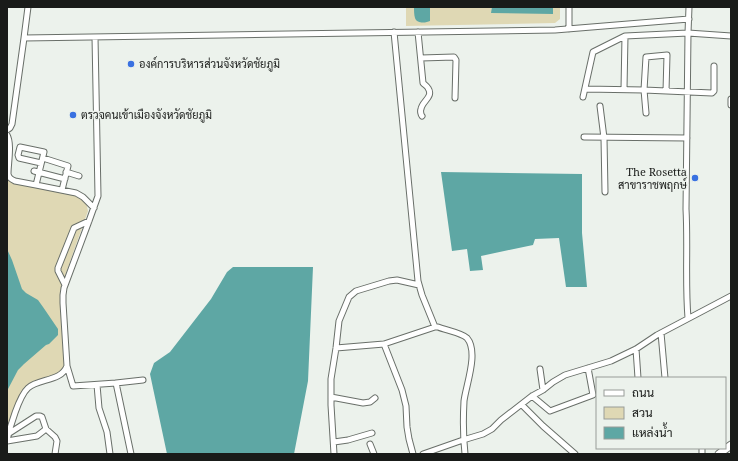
<svg xmlns="http://www.w3.org/2000/svg" width="738" height="461" font-family="'Noto Serif',Sarabun,serif">
	<rect width="100%" height="100%" fill="#ecf2ec"/>
	<path fill="#dfd8b4" d="M406,7H560V19L555,23L406,26Z
		M7,180L75,195L86,202L88,211L61,287L60,293L65,364L61,373L28,387L7,435Z"/>
	<path fill="#5ea7a4" d="M414,7H430V21C426,23 417,24 415,18C414,15 414,10 414,7Z
		M492,7H553V14L491,13Z
		M441,172L582,174V233L587,287H566L559,238L535,239L533,245L481,256L483,270L470,271L467,249L452,251Z
		M7,249L12,260L22,289L26,293L38,300L43,307L58,329V335L49,344L46,345L24,364L18,370L7,391Z
		M233,267H313L308,381L294,454H167L150,374L154,363L170,352L211,299L227,272Z"/>
	<g fill="none" stroke-linecap="round" stroke-linejoin="round">
		<defs>
			<path id="minor" d="M569,29V7
				M394,32L418,281L422,295L435,327
				M418,32L423,83C425,85 427,86 428,88C434,97 422,101 421,109C420,111 421,115 422,116
				M24,38L555,30L689,19
				M421,58L454,57L456,60L455,98
				M585,89L644,90L712,93L714,91V66
				M624,89L625,36
				M583,97L593,52L625,36L688,33L731,36
				M731,105V99
				M600,106L604,138L605,192
				M646,113L644,90L646,57L667,55L666,91
				M7,130L10,128L12,124L24,38L28,7
				M7,135C12,144 8,163 8,174C9,178 11,179 15,181L36,185L76,193L83,197L94,208
				M584,137L687,138
				M43,158L68,166L62,190
				M34,171L65,179
				M66,172L79,176
				M36,185L44,152L20,147L18,155L19,158L41,163
				M65,285L58,271V268L74,228L89,221
				M688,318C685,282 688,246 686,209L688,33L689,7
				M661,333L665,378
				M384,344L402,390L406,406L407,427L409,439L413,454
				M336,348L384,344L435,327H438C445,330 462,333 467,338C479,352 466,385 464,401C463,419 463,436 465,454
				M636,349L638,378
				M67,366L73,386L116,383L143,380
				M540,369L543,390
				M116,383L131,454
				M97,385L99,408L107,432L110,454
				M532,396L550,411L593,395L588,368
				M331,397L363,403L370,402L375,398
				M522,405L543,426L575,454
				M8,434L36,416H40L42,417L46,429L55,437L57,441L55,454
				M7,440C10,427 19,396 28,388C39,378 61,382 67,366L63,303V295L64,288L89,221L98,196L95,37
				M7,441L37,436L46,429
				M334,442L348,440L372,433
				M370,444L374,454
				M334,454L331,405V379L336,348L339,321L349,297L356,291L389,281L397,280L419,285
				M423,454L463,440L483,434L492,429L501,420L532,396L543,390L553,382L565,375L611,361L636,349L657,335L731,296
				M702,454V448"/>
			<path id="major" d="M719,454L731,445"/>
		</defs>
		<use href="#minor" stroke="#696f69" stroke-width="7"/>
		<use href="#major" stroke="#696f69" stroke-width="9"/>
		<use href="#minor" stroke="#fff" stroke-width="5"/>
		<use href="#major" stroke="#fff" stroke-width="7"/>
	</g>
	<g fill="#3971e1" stroke="#ecf2ec" stroke-width="1.5">
		<circle cx="131" cy="64" r="4"/>
		<circle cx="73" cy="115" r="4"/>
		<circle cx="695" cy="178" r="4"/>
	</g>
	<g text-anchor="middle" stroke-width="3" stroke-linejoin="round" paint-order="stroke">
		<g font-size="11" fill="#191b19" stroke="#ecf2ec" text-anchor="start">
			<text x="139" y="68">องค์การบริหารส่วนจังหวัดชัยภูมิ</text>
			<text x="81" y="119">ตรวจคนเข้าเมืองจังหวัดชัยภูมิ</text>
			<text x="687" y="176" text-anchor="end">The Rosetta<tspan x="687" dy="13">สาขาราชพฤกษ์</tspan></text>
		</g>
	</g>
	<rect width="738" height="461" fill="none" stroke="#191b19" stroke-width="16"/>
	<rect x="596" y="377" width="130" height="72" fill="#ecf2ec" stroke="#989c98"/>
	<rect x="604" y="390" width="20" height="6" fill="#ffffff" stroke="#989c98"/>
	<text x="632" y="397" font-size="12" fill="#191b19">ถนน</text>
	<rect x="604" y="407" width="20" height="12" fill="#dfd8b4" stroke="#989c98"/>
	<text x="632" y="417" font-size="12" fill="#191b19">สวน</text>
	<rect x="604" y="427" width="20" height="12" fill="#5ea7a4" stroke="#989c98"/>
	<text x="632" y="437" font-size="12" fill="#191b19">แหล่งน้ำ</text>
</svg>
